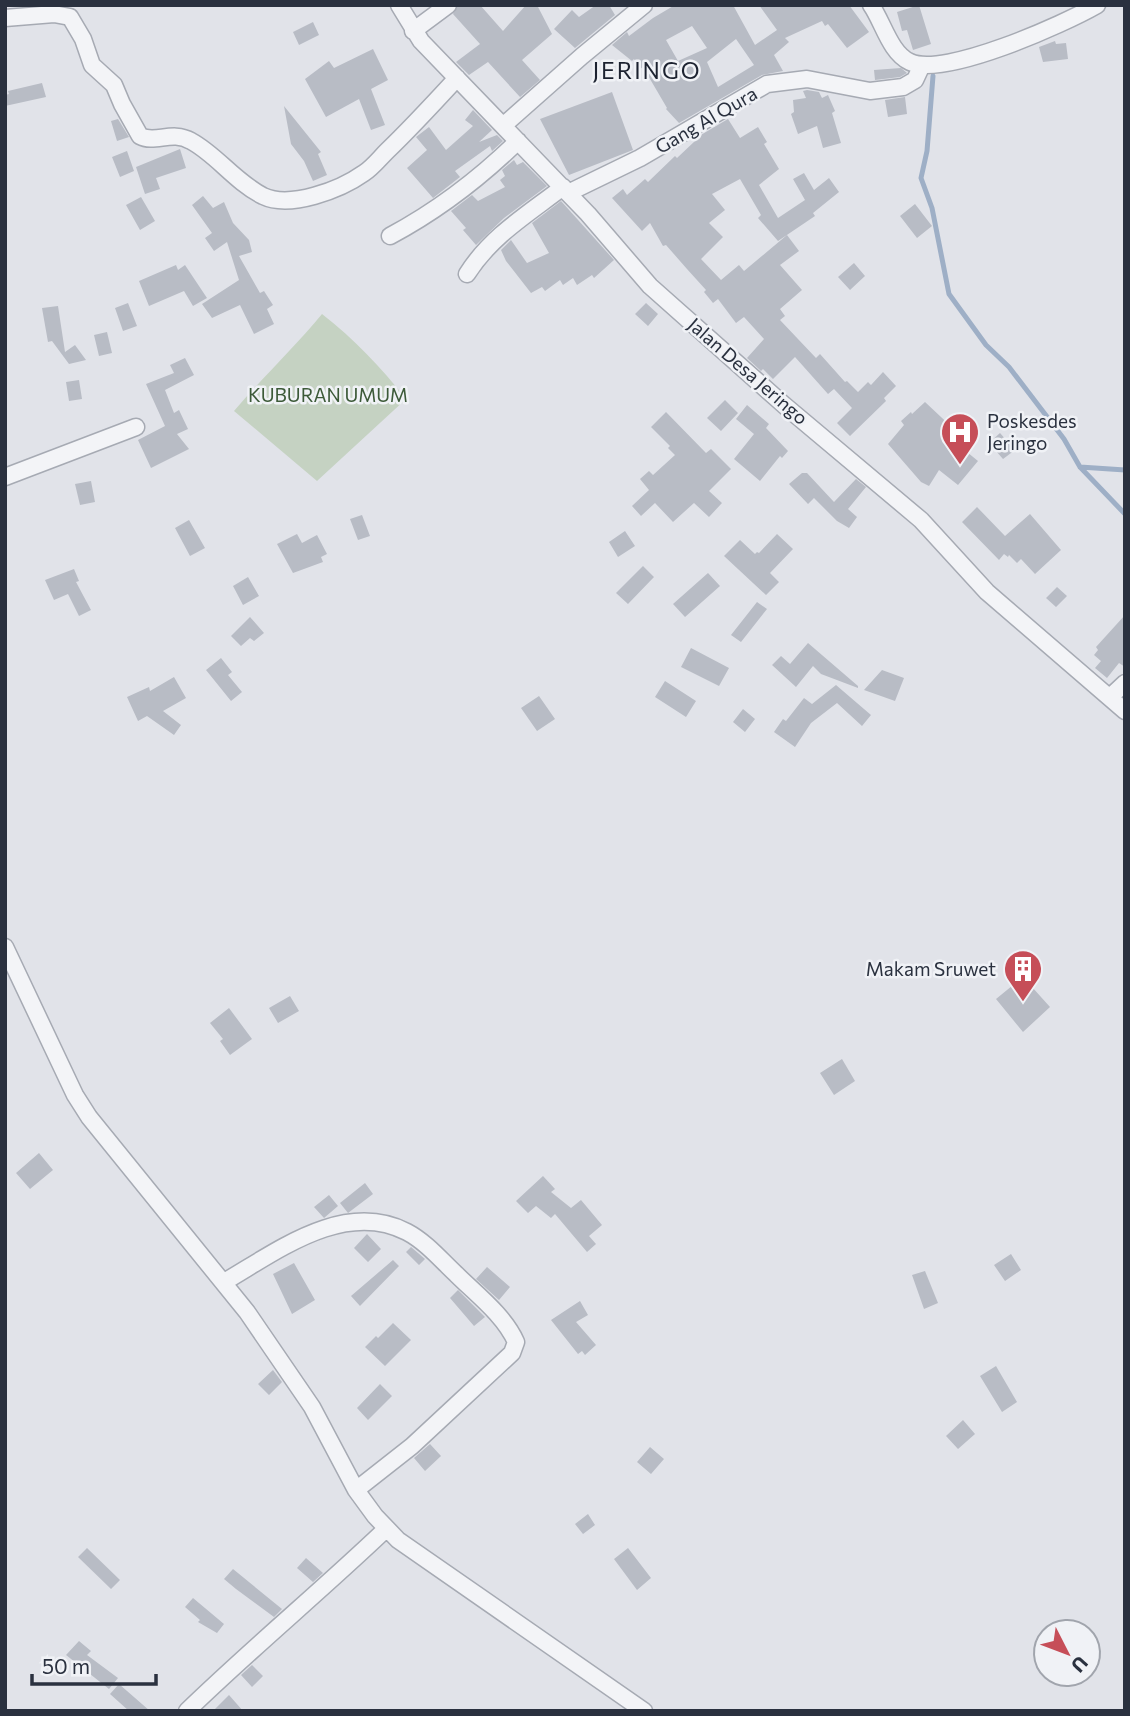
<svg xmlns="http://www.w3.org/2000/svg" width="1130" height="1716" font-family="Commissioner,sans-serif">
	<rect width="100%" height="100%" fill="#e1e3e9"/>
	<path fill="#c5d2c2" d="M322,314C354,339 381,367 406,399L317,481L234,411C262,378 294,348 322,314Z"/>
	<g fill="none" stroke-linecap="round" stroke-linejoin="round">
		<path stroke="#9eafc6" stroke-width="5" d="M933,76L927,151L921,178L932,208L949,294L986,345L1009,367L1064,439L1080,467L1125,514
			M1080,467L1125,470"/>
	</g>
	<path fill="#b8bcc5" fill-rule="evenodd" d="M458,5H480L503,31L526,5H537L552,34L522,60L540,80L520,97L488,62L469,75L456,62L480,44L453,14Z
		M596,5H609L615,15L575,48L554,29L572,10L579,17Z
		M675,5H733L755,45L777,30L759,5H849L869,32L847,48L828,24L825,26L822,21L785,38L789,42L774,55L783,71L762,75L679,123L666,109L667,108L643,67L640,69L634,59L632,61L612,45L627,32L629,36L653,18ZM692,26L707,48L678,61L666,40ZM736,39L754,65L718,87L707,62Z
		M919,5L931,44L913,50L907,30L902,31L897,12Z
		M313,22L319,35L299,45L293,32Z
		M1055,41L1056,44L1066,43L1068,59L1043,62L1039,47Z
		M373,49L388,80L371,89L385,125L371,130L359,99L326,117L305,79L329,61L334,68Z
		M901,68L907,73L900,77L875,80L874,70Z
		M42,83L46,97L5,106V95L9,94L8,91Z
		M807,90L819,92L822,98L828,95L835,111L832,113L841,143L823,148L817,126L798,134L791,114L794,112L793,100L806,98L803,91Z
		M612,92L633,150L569,175L540,119Z
		M905,97L907,114L888,117L885,100Z
		M284,106L321,152L318,154L327,175L313,181L304,161L291,144Z
		M473,110L492,130L479,142L497,135L503,141L492,151L490,146L455,171L460,177L433,198L407,168L427,150L416,137L429,127L446,150L473,126L465,120Z
		M118,119L129,137L117,141L111,121Z
		M728,119L740,138L758,127L767,142L764,144L779,169L759,185L778,218L805,200L793,179L804,173L814,190L829,178L839,192L813,213L815,216L778,241L758,218L761,215L740,179L712,194L725,210L709,223L723,237L701,259L721,280L739,265L744,271L787,235L799,251L780,265L802,290L780,309L785,316L780,320L816,358L820,354L845,382L847,381L858,392L868,382L871,385L883,372L896,386L884,398L886,401L850,436L837,423L852,408L834,389L828,394L795,357L773,379L763,369L761,371L747,358L764,339L744,317L736,323L718,299L713,303L704,292L706,290L687,269L666,245L663,246L650,223L642,231L612,198L623,189L627,195L645,179L648,182L675,156L677,158L695,141L694,139Z
		M180,149L186,168L156,178L160,189L145,194L136,167Z
		M127,151L134,171L120,177L112,157Z
		M514,160L517,165L523,162L547,186L504,218L476,245L463,230L466,228L451,211L472,195L478,201L505,187L500,180L505,176L502,170Z
		M203,196L213,208L224,202L233,223L249,240L252,252L239,256L260,293L264,291L273,305L267,309L274,324L254,334L240,305L212,318L202,304L239,280L227,242L214,251L205,238L212,233L192,205Z
		M141,197L155,221L140,230L126,205Z
		M561,201L614,260L594,278L592,275L577,285L573,278L563,285L560,280L545,291L542,287L531,293L506,261L501,250L511,240L527,263L549,253L532,223Z
		M915,204L932,226L917,238L900,216Z
		M854,263L865,276L850,290L838,277Z
		M176,265L178,270L185,265L207,298L193,306L184,291L149,306L139,281Z
		M128,303L137,326L123,331L115,308Z
		M646,303L658,314L648,326L635,314Z
		M58,306L65,352L75,345L86,360L69,364L52,341L48,342L42,308Z
		M107,332L112,353L99,356L94,335Z
		M185,358L194,375L165,390L174,413L179,410L188,429L177,434L189,449L151,468L138,440L165,426L146,384L174,373L170,365Z
		M79,380L82,399L69,401L66,382Z
		M725,400L738,413L721,431L707,418Z
		M925,402L957,432L951,439L978,461L958,485L939,470L929,486L921,482L888,444L904,425L901,421L911,412L912,414Z
		M747,405L769,424L766,428L788,451L782,458L780,456L760,481L734,459L754,434L736,419Z
		M666,412L706,453L711,449L731,469L709,491L722,503L709,517L694,503L673,522L655,503L641,516L632,506L649,490L640,479L649,471L653,475L675,455L668,448L670,446L651,427Z
		M1000,433L1015,450L1003,459L989,443Z
		M802,473H807L834,502L856,479L866,487L848,509L857,517L849,528L837,521L814,498L808,504L789,484Z
		M91,481L95,502L80,505L75,484Z
		M977,507L1005,536L1030,514L1061,550L1035,574L1021,559L1017,563L1009,555L1008,557L1004,554L999,560L962,522Z
		M362,515L370,536L358,540L350,519Z
		M189,520L205,548L190,556L175,528Z
		M625,531L635,546L618,557L609,542Z
		M297,534L302,543L317,535L327,554L321,557L323,562L293,573L277,544Z
		M777,534L793,549L770,573L779,582L766,595L724,556L740,540L755,554L757,552L759,553Z
		M643,566L654,577L628,604L616,593Z
		M74,569L79,581L76,582L91,610L79,616L68,594L54,600L45,580Z
		M708,573L720,586L685,617L673,604Z
		M248,577L259,596L243,605L233,586Z
		M1057,587L1067,596L1056,607L1046,598Z
		M757,602L767,609L741,642L731,635Z
		M1125,615V667L1119,663L1107,678L1095,668L1101,661L1094,655L1098,650L1096,647Z
		M250,617L264,633L254,641L250,638L241,646L231,636Z
		M808,643L858,686V688L821,674L813,666L796,687L772,665L781,656L790,664Z
		M691,648L729,668L719,686L681,667Z
		M221,658L232,672L228,675L242,692L231,701L206,670Z
		M882,670L904,678L895,701L864,690Z
		M174,677L186,698L163,711L181,725L174,735L147,716L138,721L127,697L149,687L150,691Z
		M665,681L696,701L686,717L655,697Z
		M836,685L871,715L862,726L837,703L811,723L795,747L774,732L783,719L786,721L804,698L812,704Z
		M539,696L555,719L537,731L521,708Z
		M743,709L755,719L745,732L733,722Z
		M1023,977L1050,1007L1023,1032L996,999Z
		M290,996L299,1011L278,1023L269,1008Z
		M229,1008L252,1039L230,1055L220,1041L223,1039L210,1023Z
		M842,1059L855,1081L834,1095L820,1073Z
		M39,1153L53,1170L30,1189L16,1173Z
		M543,1176L555,1189L551,1192L571,1208L581,1200L602,1225L589,1236L596,1244L587,1252L555,1214L551,1218L536,1206L528,1213L516,1201Z
		M365,1183L373,1194L348,1213L340,1203Z
		M329,1195L338,1206L324,1218L314,1207Z
		M367,1234L381,1249L368,1262L354,1248Z
		M411,1247L425,1259L419,1265L406,1252Z
		M1011,1254L1021,1270L1005,1281L994,1265Z
		M393,1260L399,1266L360,1306L351,1296Z
		M294,1263L315,1300L292,1314L273,1274Z
		M487,1267L510,1287L499,1300L476,1279Z
		M925,1271L938,1303L924,1309L912,1275Z
		M458,1290L485,1317L474,1326L450,1298Z
		M580,1301L588,1315L576,1322L596,1345L585,1355L582,1351L578,1354L551,1320Z
		M393,1323L411,1340L385,1366L365,1347L376,1336L378,1338Z
		M996,1366L1017,1402L1002,1412L980,1376Z
		M273,1370L282,1382L269,1395L258,1384Z
		M380,1384L392,1396L368,1420L357,1408Z
		M963,1420L975,1434L958,1449L946,1436Z
		M430,1444L441,1456L425,1471L414,1458Z
		M650,1447L664,1459L651,1474L637,1462Z
		M588,1514L595,1525L583,1534L575,1524Z
		M87,1548L120,1580L111,1589L78,1557Z
		M628,1548L651,1578L637,1590L614,1559Z
		M306,1558L323,1573L313,1582L297,1568Z
		M233,1569L282,1609L274,1617L236,1589L224,1579Z
		M193,1598L224,1624L217,1633L198,1622L200,1620L185,1607Z
		M79,1641L91,1651L87,1655L118,1678L109,1689L66,1655Z
		M252,1665L263,1676L252,1687L241,1675Z
		M119,1684L150,1711H129L110,1694Z
		M229,1695L243,1711H213Z"/>
	<g fill="none" stroke-linecap="round" stroke-linejoin="round">
		<defs>
			<path id="street" d="M399,5L421,41L588,214L650,286L784,405L921,520L987,592L1125,711
				M871,5C883,22 890,53 910,62C944,78 1064,24 1097,5
				M5,18L54,14L70,17L83,39L92,65L114,85L122,104L140,136C155,144 172,130 191,141C217,155 234,181 263,196C290,209 340,190 364,173C372,168 379,159 387,151C411,128 434,103 457,78
				M413,31L448,5
				M504,125L582,56L644,5
				M568,193L640,158L767,84L807,79L870,91L903,87L915,80L922,65
				M390,236C437,211 480,178 518,141
				M467,274C491,236 528,214 563,187
				M5,477L136,427
				M1110,697L1125,683
				M5,947L75,1095L89,1117L247,1312L312,1407L356,1490L375,1516L398,1540L644,1711
				M224,1282C276,1252 344,1199 407,1232C426,1242 441,1260 456,1274C476,1294 504,1315 516,1342L512,1353L412,1446L356,1490
				M187,1711C252,1648 321,1591 386,1529"/>
		</defs>
		<use href="#street" stroke="#a6aab3" stroke-width="19"/>
		<use href="#street" stroke="#f3f4f7" stroke-width="16"/>
	</g>
	<defs>
		<symbol id="hospital-pin" viewBox="-11 -11 22 30"><path d="M0 17L-7.5 6A9.5 9.5 0 1 1 7.5 6Z" fill="#c64e58" stroke="#f0f2f6"/><path d="M-5-5h3v3.5h4V-5h3V5h-3V1.5h-4V5h-3Z" fill="#fff"/></symbol>
		<symbol id="building-pin" viewBox="-11 -11 22 30"><path d="M0 17L-7.5 6A9.5 9.5 0 1 1 7.5 6Z" fill="#c64e58" stroke="#f0f2f6"/><path d="M-4-6H4V6H1V3H-1V6H-4ZM-2.5-4.3h1.7v1.8h-1.7ZM.8-4.3h1.7v1.8H.8ZM-2.5-1h1.7V.8h-1.7ZM.8-1h1.7V.8H.8Z" fill="#fff"/></symbol>
	</defs>
	<g fill-rule="evenodd">
		<use href="#hospital-pin" x="938" y="410" width="44" height="60"/>
		<use href="#building-pin" x="1001" y="947" width="44" height="60"/>
	</g>
	<g text-anchor="middle" stroke-width="5" stroke-linejoin="round" paint-order="stroke">
		<g font-size="19" fill="#2a313f" stroke="#f0f2f6">
			<text transform="translate(706 120) rotate(-30)" y="7">Gang Al Qura</text>
			<text transform="translate(748 371) rotate(41)" y="7">Jalan Desa Jeringo</text>
		</g>
		<g font-size="19" fill="#3c5a38" stroke="#f0f2f6">
			<text x="328" y="402">KUBURAN UMUM</text>
		</g>
		<g font-size="19" fill="#2a313f" stroke="#f0f2f6" text-anchor="start">
			<text x="987" y="428">Poskesdes<tspan x="987" dy="22">Jeringo</tspan></text>
			<text x="996" y="976" text-anchor="end">Makam Sruwet</text>
		</g>
		<g font-size="23" letter-spacing="2" fill="#1c2230" stroke="#f0f2f6">
			<text x="647" y="79">JERINGO</text>
		</g>
	</g>
	<rect width="1130" height="1716" fill="none" stroke="#2a313f" stroke-width="14"/>
	<g transform="translate(1067 1653) rotate(132)"><circle r="33" fill="#f0f2f6" stroke="#a1a5ad" stroke-width="2"/>
	<path d="M0-5L12 26L0 18L-12 26Z" fill="#c64e58"/>
	<text y="-10" font-size="19" font-weight="bold" text-anchor="middle" fill="#2a313f">U</text>
	</g>
	<path d="M32 1674v10h124v-10" fill="none" stroke="#2a313f" stroke-width="3.5"/>
	<text x="42" y="1674" font-size="21" fill="#2a313f" stroke="#f0f2f6" stroke-width="5" paint-order="stroke">50 m</text>
</svg>
